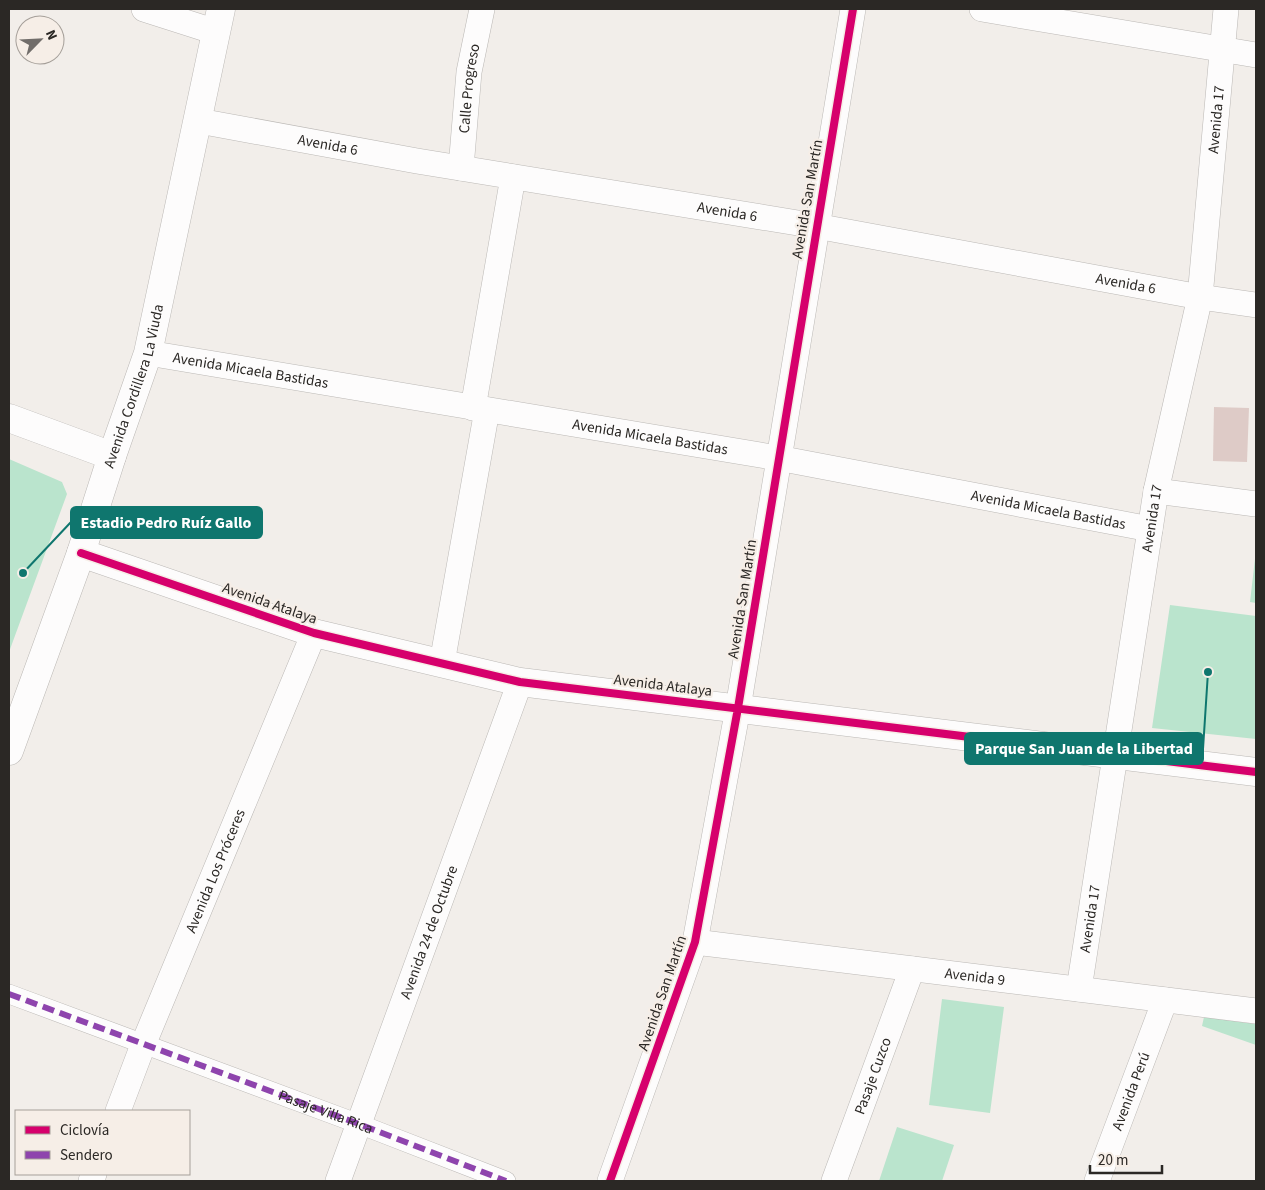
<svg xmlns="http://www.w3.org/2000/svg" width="1265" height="1190" font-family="'Source Sans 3',sans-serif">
	<rect width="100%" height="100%" fill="#f2eeea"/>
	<path fill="#bae4cd" d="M9,459L62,482L67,494L9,652Z
		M1256,550V603L1250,602Z
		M1170,605L1256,616V739L1152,728Z
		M942,999L1004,1007L990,1113L929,1105Z
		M1204,1017L1256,1024V1045L1202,1026Z
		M897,1127L954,1145L942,1181H879Z"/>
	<path fill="#decbc7" d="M1214,407L1249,408L1247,462L1213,461Z"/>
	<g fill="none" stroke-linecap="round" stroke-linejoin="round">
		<defs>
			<path id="pedestrian" d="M9,994L359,1124L506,1181"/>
			<g id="minor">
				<path d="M144,9L216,32"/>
				<path d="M982,9L1256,55"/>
				<path id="s1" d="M199,121L417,161L816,226L1200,297L1256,305"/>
				<path id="s2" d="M461,168L469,72L482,9"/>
				<path id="s3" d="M148,353L778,458L1150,529"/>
				<path d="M473,408L513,177"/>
				<path d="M1156,491L1256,504"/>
				<path d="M442,663L487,410"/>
				<path id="s4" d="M695,942L1256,1011"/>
				<path id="s5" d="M1079,989L1156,491L1200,297L1226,9"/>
				<path id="s6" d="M118,1111L143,1045L314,633"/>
				<path d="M91,1181L94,1174"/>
				<path id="s7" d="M338,1181L520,682"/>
				<path d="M610,1181L695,942L738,708L853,9"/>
				<path id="s8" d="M834,1181L912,969"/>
				<path id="s9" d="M1097,1181L1165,1000"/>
			</g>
			<g id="tertiary">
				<path d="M9,418L112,456"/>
				<path d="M81,553L314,633L520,682L1256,772"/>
				<path id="s10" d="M9,751L81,553L112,456L148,353L221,9"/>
			</g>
		</defs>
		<use href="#pedestrian" stroke="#bbb8b5" stroke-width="20"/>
		<use href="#minor" stroke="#bbb8b5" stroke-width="26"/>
		<use href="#tertiary" stroke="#bbb8b5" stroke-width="29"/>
		<use href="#pedestrian" stroke="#fdfcfc" stroke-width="19"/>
		<use href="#minor" stroke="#fdfcfc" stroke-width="25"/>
		<use href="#tertiary" stroke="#fdfcfc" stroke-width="28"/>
		<path stroke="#8e44ad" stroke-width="6" stroke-dasharray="12 6" stroke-linecap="butt" id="s11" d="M9,994L359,1124L506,1181"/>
		<defs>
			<path id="cycleway" d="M81,553L314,633L520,682L1256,772
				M610,1181L695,942L738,708L853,9"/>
		</defs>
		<use href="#cycleway" stroke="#f6eee7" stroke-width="11"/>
		<use href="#cycleway" stroke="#d6006c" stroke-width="8"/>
	</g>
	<g text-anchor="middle" stroke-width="4.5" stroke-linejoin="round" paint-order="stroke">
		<g font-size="15" fill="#2b2825" stroke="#f6eee7">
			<text dy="5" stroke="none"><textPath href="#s2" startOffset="80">Calle Progreso</textPath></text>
			<text dy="5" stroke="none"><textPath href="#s5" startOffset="881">Avenida 17</textPath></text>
			<text dy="5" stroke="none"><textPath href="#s1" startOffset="131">Avenida 6</textPath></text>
			<text transform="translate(807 199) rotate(-80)" y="5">Avenida San Martín</text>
			<text dy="5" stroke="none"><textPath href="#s1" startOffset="536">Avenida 6</textPath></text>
			<text dy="5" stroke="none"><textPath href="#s1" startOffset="941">Avenida 6</textPath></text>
			<text dy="5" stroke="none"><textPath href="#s3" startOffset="104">Avenida Micaela Bastidas</textPath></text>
			<text dy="5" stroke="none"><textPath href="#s10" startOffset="386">Avenida Cordillera La Viuda</textPath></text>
			<text dy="5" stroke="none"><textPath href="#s3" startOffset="509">Avenida Micaela Bastidas</textPath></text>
			<text dy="5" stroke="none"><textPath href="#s3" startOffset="914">Avenida Micaela Bastidas</textPath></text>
			<text dy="5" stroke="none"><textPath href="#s5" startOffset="476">Avenida 17</textPath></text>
			<text transform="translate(742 599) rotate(-81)" y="5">Avenida San Martín</text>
			<text transform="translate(270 603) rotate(19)" y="5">Avenida Atalaya</text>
			<text transform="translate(663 685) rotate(7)" y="5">Avenida Atalaya</text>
			<text dy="5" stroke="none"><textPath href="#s6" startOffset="259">Avenida Los Próceres</textPath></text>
			<text dy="5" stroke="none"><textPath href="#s5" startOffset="71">Avenida 17</textPath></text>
			<text dy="5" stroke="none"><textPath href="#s7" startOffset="265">Avenida 24 de Octubre</textPath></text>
			<text dy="5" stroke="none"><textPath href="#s4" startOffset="282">Avenida 9</textPath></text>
			<text transform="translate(662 993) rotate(-71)" y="5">Avenida San Martín</text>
			<text dy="5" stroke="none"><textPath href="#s8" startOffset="112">Pasaje Cuzco</textPath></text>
			<text dy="5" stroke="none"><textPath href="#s9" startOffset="96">Avenida Perú</textPath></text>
			<text dy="5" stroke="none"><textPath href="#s11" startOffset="338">Pasaje Villa Rica</textPath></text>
		</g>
	</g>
	<path fill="none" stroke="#0f766e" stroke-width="2" d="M23 573L71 522M1208 672L1203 749"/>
	<g fill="#0f766e" stroke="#f6eee7" stroke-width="2">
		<circle cx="23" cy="573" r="5"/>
		<circle cx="1208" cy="672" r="5"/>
	</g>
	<g fill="#0f766e" stroke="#0f766e" stroke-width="2">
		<rect x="71" y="507" width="191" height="31" rx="5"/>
		<rect x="965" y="733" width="238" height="31" rx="5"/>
	</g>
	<g font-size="16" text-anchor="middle" font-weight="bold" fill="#fff">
		<text x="166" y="528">Estadio Pedro Ruíz Gallo</text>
		<text x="1084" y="754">Parque San Juan de la Libertad</text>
	</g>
	<rect width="1265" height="1190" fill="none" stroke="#2b2825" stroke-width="20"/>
	<rect x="15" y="1110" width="175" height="65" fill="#f6eee7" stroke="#a59f99"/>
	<rect x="25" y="1126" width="25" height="8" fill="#d6006c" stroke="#a59f99"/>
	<text x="60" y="1135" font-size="15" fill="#2b2825">Ciclovía</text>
	<rect x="25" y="1151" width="25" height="8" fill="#8e44ad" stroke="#a59f99"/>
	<text x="60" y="1160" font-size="15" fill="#2b2825">Sendero</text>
	<g transform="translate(40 40) rotate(66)"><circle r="24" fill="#f6eee7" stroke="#a59f99"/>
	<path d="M0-4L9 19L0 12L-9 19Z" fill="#716d6a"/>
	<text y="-8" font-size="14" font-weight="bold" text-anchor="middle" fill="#2b2825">N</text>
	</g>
	<path d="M1090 1165v8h72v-8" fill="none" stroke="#2b2825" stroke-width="2.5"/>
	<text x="1098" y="1165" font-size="15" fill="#2b2825" stroke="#f6eee7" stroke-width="4" paint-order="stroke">20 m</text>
</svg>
